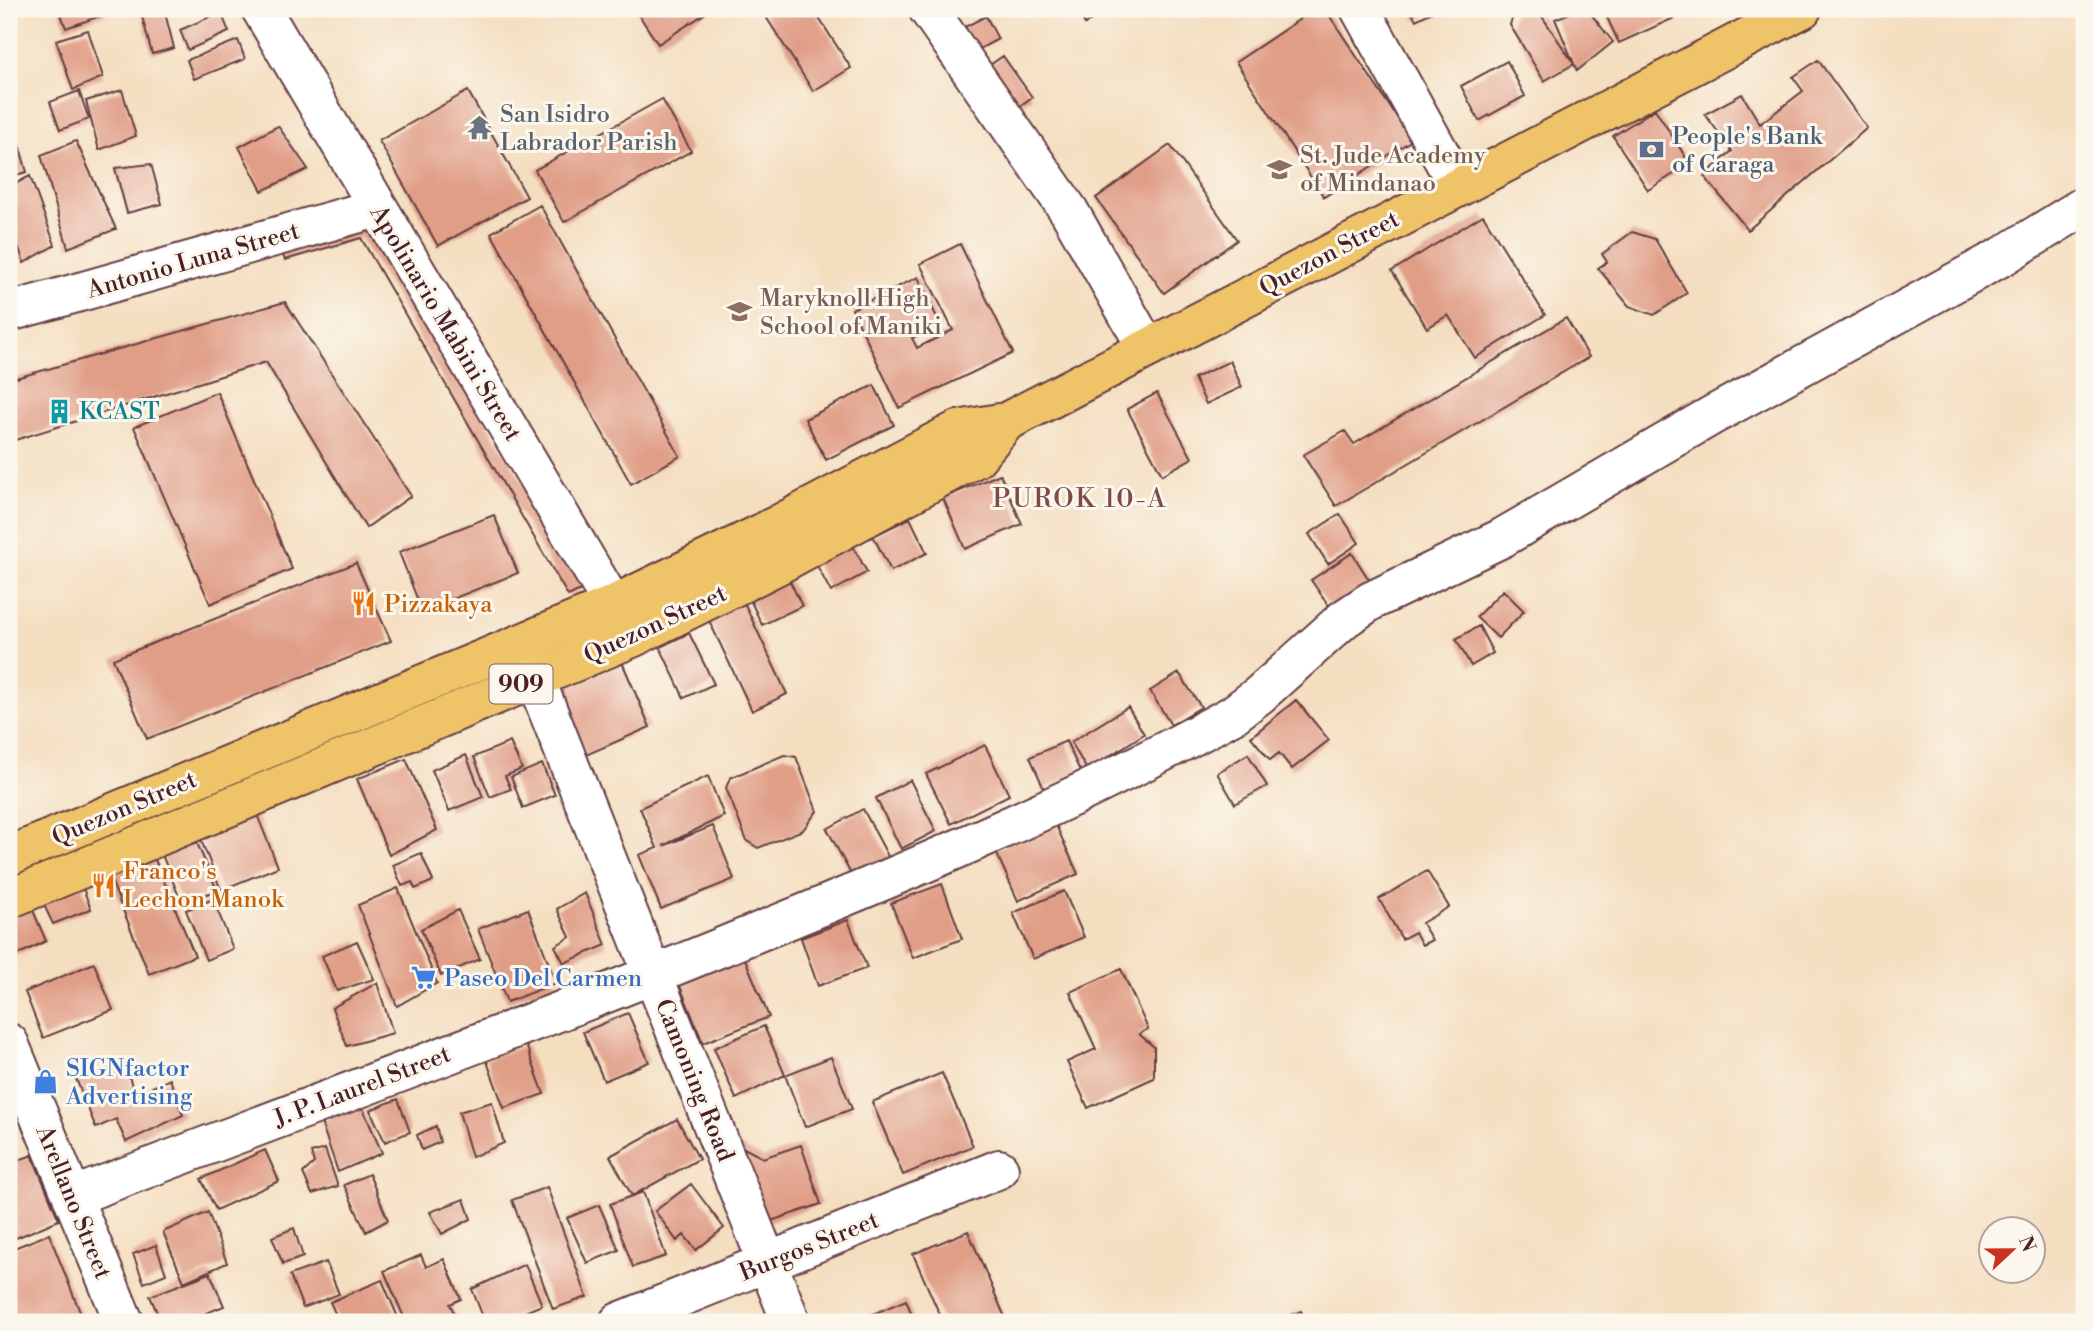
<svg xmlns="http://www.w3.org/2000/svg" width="2093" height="1331" font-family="'Libre Bodoni',serif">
	<rect width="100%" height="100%" fill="#fbf7ec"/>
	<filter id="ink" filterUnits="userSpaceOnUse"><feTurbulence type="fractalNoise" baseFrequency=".0143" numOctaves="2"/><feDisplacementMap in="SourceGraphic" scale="14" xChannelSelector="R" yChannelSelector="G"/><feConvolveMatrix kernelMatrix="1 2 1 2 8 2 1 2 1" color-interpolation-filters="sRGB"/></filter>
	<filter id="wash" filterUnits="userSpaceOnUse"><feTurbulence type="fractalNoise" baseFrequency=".00686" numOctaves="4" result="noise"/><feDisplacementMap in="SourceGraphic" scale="28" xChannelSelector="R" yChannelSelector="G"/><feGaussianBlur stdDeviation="1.57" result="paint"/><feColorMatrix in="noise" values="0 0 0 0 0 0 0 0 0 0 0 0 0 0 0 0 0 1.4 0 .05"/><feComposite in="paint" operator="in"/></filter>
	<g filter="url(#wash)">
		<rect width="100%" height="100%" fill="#f4dec0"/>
		<g id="blocks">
			<path fill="#e09e87" d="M59,9H104L106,14L66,28Z
				M140,9H164L174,48L152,54Z
				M546,9H571L559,15H553Z
				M635,9H712L658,44Z
				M761,9H813L851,68L813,91Z
				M1076,9H1109L1085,24Z
				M1315,9H1325L1412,140L1324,197L1236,62Z
				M1410,9H1438L1416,20Z
				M1520,9H1537L1574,64L1544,81L1510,25L1513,15Z
				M1580,9H1587L1613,42L1577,71L1555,19Z
				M1603,9H1694L1619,43Z
				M221,12L229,32L188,50L180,30Z
				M986,16L998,39L965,57L953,33Z
				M88,30L103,77L73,90L56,40Z
				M238,40L245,59L194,79L187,60Z
				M1003,56L1032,97L1009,114L980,72Z
				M1818,60L1867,128L1748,230L1704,176L1732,151L1705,114L1742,94L1760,124L1803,91L1793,77Z
				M1507,61L1525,96L1479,121L1461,86Z
				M122,90L136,136L99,150L86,101Z
				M79,91L89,119L60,130L50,102Z
				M468,91L527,197L438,246L379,141Z
				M662,99L691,151L564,222L535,170Z
				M1655,109L1690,164L1648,190L1613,136Z
				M12,121L27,172L9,177V122Z
				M278,126L308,169L262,191L239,147Z
				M76,141L116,229L68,248L41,155Z
				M1170,145L1237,240L1164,293L1096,198Z
				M151,164L162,204L127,213L115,168Z
				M30,176L55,245L24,263L9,218V187Z
				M540,205L680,456L631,484L491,233Z
				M1483,215L1545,315L1475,358L1448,315L1427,328L1392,271Z
				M367,218L585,588L568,596L361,238L285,260L277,243Z
				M1632,232L1655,239L1687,293L1654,315L1629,306L1598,268L1607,262L1602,254Z
				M960,244L1013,353L899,408L852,309L918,277L940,324L912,338L917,348L953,330L920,264Z
				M285,302L411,496L366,528L266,362L9,442V380Z
				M1566,318L1589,357L1336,506L1303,455L1345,431L1354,444Z
				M1230,361L1242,387L1206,404L1194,378Z
				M874,385L894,425L826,460L805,419Z
				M217,392L292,569L210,604L134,427Z
				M1157,393L1192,458L1162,475L1127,409Z
				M1000,474L1022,524L965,549L943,498Z
				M1340,514L1359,543L1328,564L1309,534Z
				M494,515L518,573L422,611L399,552Z
				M910,518L927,553L891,571L873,536Z
				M852,544L867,572L831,592L816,564Z
				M1352,553L1371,583L1331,609L1311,580Z
				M356,563L391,641L147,739L113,659Z
				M787,575L802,606L762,625L747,593Z
				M1503,590L1524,611L1498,638L1476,617Z
				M741,596L787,694L752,711L705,612Z
				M1479,626L1493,653L1471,666L1456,639Z
				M689,633L714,684L684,698L660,647Z
				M619,655L650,727L586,755L555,683Z
				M1179,673L1201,707L1171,725L1150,691Z
				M1296,700L1329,740L1292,769L1279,753L1270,760L1251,737Z
				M1128,707L1144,734L1087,770L1071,742Z
				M1066,741L1081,773L1044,789L1030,757Z
				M510,742L522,769L505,776L511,789L490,797L474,757Z
				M985,745L1009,795L951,824L926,774Z
				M1248,754L1267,786L1235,804L1217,773Z
				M466,755L483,797L449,811L432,770Z
				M784,755L796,757L817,811L803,830L758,848L747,841L726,788L730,778Z
				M406,759L437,830L389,855L357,779Z
				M542,764L555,795L523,808L511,777Z
				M708,776L724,816L663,846L713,826L734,879L661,909L639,855L657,848L640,808Z
				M910,780L936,831L901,849L876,798Z
				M863,809L890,860L854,880L827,829Z
				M256,812L278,867L221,890L199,835Z
				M1055,823L1078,874L1018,901L995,850Z
				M192,831L217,890L182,904L158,845Z
				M151,850L195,956L149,974L106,868Z
				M421,853L433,881L415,889L412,882L402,886L393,865Z
				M1427,871L1449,907L1422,923L1432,940L1422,945L1415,932L1402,939L1379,899Z
				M942,884L962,939L913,958L891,903Z
				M82,886L91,909L53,924L43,903Z
				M398,888L437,983L397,1006L358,905Z
				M1064,891L1084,937L1033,959L1013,913Z
				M585,893L606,945L564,963L555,946L570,937L557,909Z
				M213,899L233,949L206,960L186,910Z
				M32,908L46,941L11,958L9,951V919Z
				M528,909L556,983L507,1002L478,929Z
				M458,910L480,959L441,976L421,929Z
				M848,920L867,968L818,986L801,938Z
				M357,941L374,979L337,991L322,956Z
				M741,949L769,1017L703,1043L676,976Z
				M94,963L113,1010L43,1038L25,992Z
				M1121,969L1148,1029L1139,1034L1154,1047V1078L1088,1108L1067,1062L1096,1049L1070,992Z
				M377,983L393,1033L347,1046L332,1008Z
				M628,1013L649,1062L604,1081L583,1032Z
				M764,1026L785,1075L736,1099L714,1048Z
				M526,1045L544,1094L504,1108L486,1059Z
				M831,1057L852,1109L805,1127L785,1075Z
				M125,1064L135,1095L170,1079L183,1115L126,1142L116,1119L96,1128L76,1079Z
				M942,1073L973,1146L903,1175L872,1102Z
				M398,1099L410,1132L385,1142L370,1110Z
				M492,1102L504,1143L472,1157L459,1112Z
				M361,1104L382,1153L338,1172L321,1122Z
				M677,1119L699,1159L632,1196L610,1156Z
				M436,1126L440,1142L422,1150L417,1135Z
				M738,1145L763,1158L801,1145L821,1204L765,1223Z
				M325,1149L338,1186L312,1194L303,1173L314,1163L311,1153Z
				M265,1150L279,1181L216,1210L201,1179Z
				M32,1155L59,1220L9,1241V1164Z
				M369,1174L388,1220L366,1232L344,1185Z
				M691,1184L724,1228L696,1250L684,1235L677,1241L655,1211Z
				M547,1187L587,1297L553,1309L512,1200Z
				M643,1192L666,1256L633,1267L610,1204Z
				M464,1199L471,1219L442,1234L430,1212Z
				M599,1205L619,1250L587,1263L567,1218Z
				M208,1212L227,1263L184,1282L163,1232Z
				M294,1228L303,1257L283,1264L272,1237Z
				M968,1231L1007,1322H943L913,1254Z
				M49,1234L84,1322H9V1250Z
				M156,1245L166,1274L144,1283L133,1254Z
				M421,1255L426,1267L444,1259L461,1299L450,1304L455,1315L439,1322H406L384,1271Z
				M326,1262L339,1294L303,1308L290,1275Z
				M525,1264L542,1305L501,1322H485L472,1289Z
				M210,1273L224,1306L184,1322H161L150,1296Z
				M382,1280L400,1322H339L330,1302Z
				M906,1300L915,1322H854Z
				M1301,1311L1306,1322H1276Z
				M239,1313L243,1322H216Z"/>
		</g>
	</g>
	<g filter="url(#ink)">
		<use href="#blocks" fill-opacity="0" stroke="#643c41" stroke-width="2"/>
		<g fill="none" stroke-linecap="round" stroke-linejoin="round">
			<defs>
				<path id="minor" d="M261,9L630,634
					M928,9L1069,211L1147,348
					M1360,9L1458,186
					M9,312L377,208
					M523,648L791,1322
					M9,1043L124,1322
					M72,1197C299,1110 527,1027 751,935C915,869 1079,800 1234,714L1259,695L1344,619L1371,601L1502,538L1711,416L2003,256L2084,206
					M619,1322L999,1169"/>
				<path id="highway" d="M9,856L613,605L762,533L958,430L1006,422L1802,9
					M9,899L632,638L778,565L976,458L1006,422"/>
			</defs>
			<use href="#minor" stroke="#643c41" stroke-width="42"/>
			<use href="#highway" stroke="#643c41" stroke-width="42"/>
			<use href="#minor" stroke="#fff" stroke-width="38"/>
			<use href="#highway" stroke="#efc469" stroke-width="38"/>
		</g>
	</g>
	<defs>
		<symbol id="temple-bare" viewBox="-9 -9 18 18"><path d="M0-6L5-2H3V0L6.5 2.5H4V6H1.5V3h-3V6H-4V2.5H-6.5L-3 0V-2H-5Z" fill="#6b7280" stroke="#fbf7ec" stroke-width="2.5" paint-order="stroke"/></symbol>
		<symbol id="bank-bare" viewBox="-9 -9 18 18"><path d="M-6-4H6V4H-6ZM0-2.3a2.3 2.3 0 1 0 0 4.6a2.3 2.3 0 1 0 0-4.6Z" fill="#5c6f8a" stroke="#fbf7ec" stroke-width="2.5" paint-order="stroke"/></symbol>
		<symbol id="school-bare" viewBox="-9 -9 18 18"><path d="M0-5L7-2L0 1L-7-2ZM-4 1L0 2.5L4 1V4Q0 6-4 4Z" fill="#8d6e63" stroke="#fbf7ec" stroke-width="2.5" paint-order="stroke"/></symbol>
		<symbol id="building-bare" viewBox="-9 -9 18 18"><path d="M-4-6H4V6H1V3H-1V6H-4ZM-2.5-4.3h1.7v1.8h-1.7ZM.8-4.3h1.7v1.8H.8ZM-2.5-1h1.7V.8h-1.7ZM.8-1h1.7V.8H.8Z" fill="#0f9aa8" stroke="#fbf7ec" stroke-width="2.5" paint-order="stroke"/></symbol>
		<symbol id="restaurant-bare" viewBox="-9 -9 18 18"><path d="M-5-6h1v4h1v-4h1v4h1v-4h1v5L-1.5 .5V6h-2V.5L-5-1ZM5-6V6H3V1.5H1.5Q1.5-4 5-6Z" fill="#e8710a" stroke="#fbf7ec" stroke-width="2.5" paint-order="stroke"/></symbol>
		<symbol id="supermarket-bare" viewBox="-9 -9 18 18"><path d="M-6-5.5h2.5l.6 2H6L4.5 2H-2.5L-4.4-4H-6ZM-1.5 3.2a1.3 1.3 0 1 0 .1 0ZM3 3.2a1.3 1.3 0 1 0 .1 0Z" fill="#3f7fe0" stroke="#fbf7ec" stroke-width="2.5" paint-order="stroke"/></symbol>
		<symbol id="shop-bare" viewBox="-9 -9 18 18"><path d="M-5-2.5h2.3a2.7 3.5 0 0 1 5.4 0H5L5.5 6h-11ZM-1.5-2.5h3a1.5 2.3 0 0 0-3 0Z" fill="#3f7fe0" stroke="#fbf7ec" stroke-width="2.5" paint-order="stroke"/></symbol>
	</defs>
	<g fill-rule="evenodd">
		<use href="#temple-bare" x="462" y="110" width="35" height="35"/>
		<use href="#bank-bare" x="1634" y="132" width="35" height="35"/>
		<use href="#school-bare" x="1262" y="152" width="35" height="35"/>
		<use href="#school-bare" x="722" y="294" width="35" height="35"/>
		<use href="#building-bare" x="42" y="394" width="35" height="35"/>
		<use href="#restaurant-bare" x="346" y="586" width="35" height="35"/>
		<use href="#restaurant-bare" x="86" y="868" width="35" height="35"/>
		<use href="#supermarket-bare" x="406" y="960" width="35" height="35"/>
		<use href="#shop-bare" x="28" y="1064" width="35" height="35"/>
	</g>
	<g text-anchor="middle" stroke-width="6" stroke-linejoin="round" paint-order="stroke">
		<rect fill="#fbf7ec" stroke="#7f6065" stroke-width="2" x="489.5" y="664.5" width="63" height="39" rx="5"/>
		<g font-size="23" font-weight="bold" fill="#4a1f2b">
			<text x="521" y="692">909</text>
		</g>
		<g font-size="24" fill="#5b616d" stroke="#fbf7ec" text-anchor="start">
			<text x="500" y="122">San Isidro<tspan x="500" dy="28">Labrador Parish</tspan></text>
		</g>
		<g font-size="24" fill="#4e5e75" stroke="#fbf7ec" text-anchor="start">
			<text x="1672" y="144">People's Bank<tspan x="1672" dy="28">of Caraga</tspan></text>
		</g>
		<g font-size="24" fill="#785e54" stroke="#fbf7ec" text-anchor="start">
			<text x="1300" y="163">St. Jude Academy<tspan x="1300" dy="28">of Mindanao</tspan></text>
			<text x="760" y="306">Maryknoll High<tspan x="760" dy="28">School of Maniki</tspan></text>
		</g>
		<g font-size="24" fill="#4a1f2b" stroke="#fbf7ec">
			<text transform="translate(1329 253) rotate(-28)" y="8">Quezon Street</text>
			<text transform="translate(193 260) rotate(-16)" y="8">Antonio Luna Street</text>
			<text transform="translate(446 323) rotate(59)" y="8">Apolinario Mabini Street</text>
			<text transform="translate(655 624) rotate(-25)" y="8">Quezon Street</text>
			<text transform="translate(124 808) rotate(-23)" y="8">Quezon Street</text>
			<text transform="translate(695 1080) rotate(68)" y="8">Camoning Road</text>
			<text transform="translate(362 1086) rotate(-21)" y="8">J. P. Laurel Street</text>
			<text transform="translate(74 1202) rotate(68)" y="8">Arellano Street</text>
			<text transform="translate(809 1246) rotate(-22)" y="8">Burgos Street</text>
		</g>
		<g font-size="24" fill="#0d838f" stroke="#fbf7ec" text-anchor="start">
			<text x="79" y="419">KCAST</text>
		</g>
		<g font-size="24" fill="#c56008" stroke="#fbf7ec" text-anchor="start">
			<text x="384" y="612">Pizzakaya</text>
			<text x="123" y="879">Franco's<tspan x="123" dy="28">Lechon Manok</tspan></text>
		</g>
		<g font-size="24" fill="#366cbe" stroke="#fbf7ec" text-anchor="start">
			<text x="444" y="986">Paseo Del Carmen</text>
			<text x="66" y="1076">SIGNfactor<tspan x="66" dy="28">Advertising</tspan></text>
		</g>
		<g font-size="26" letter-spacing="2" fill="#7e4b4b" stroke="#fbf7ec">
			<text x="1080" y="507">PUROK 10-A</text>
		</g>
	</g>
	<rect width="2093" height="1331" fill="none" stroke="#fbf7ec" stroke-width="35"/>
	<g transform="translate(2012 1250) rotate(68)"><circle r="33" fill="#fbf7ec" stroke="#b4a19f" stroke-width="2"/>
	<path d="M0-5L12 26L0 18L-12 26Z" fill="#c8321e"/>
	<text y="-10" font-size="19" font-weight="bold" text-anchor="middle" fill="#4a1f2b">N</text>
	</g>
</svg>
